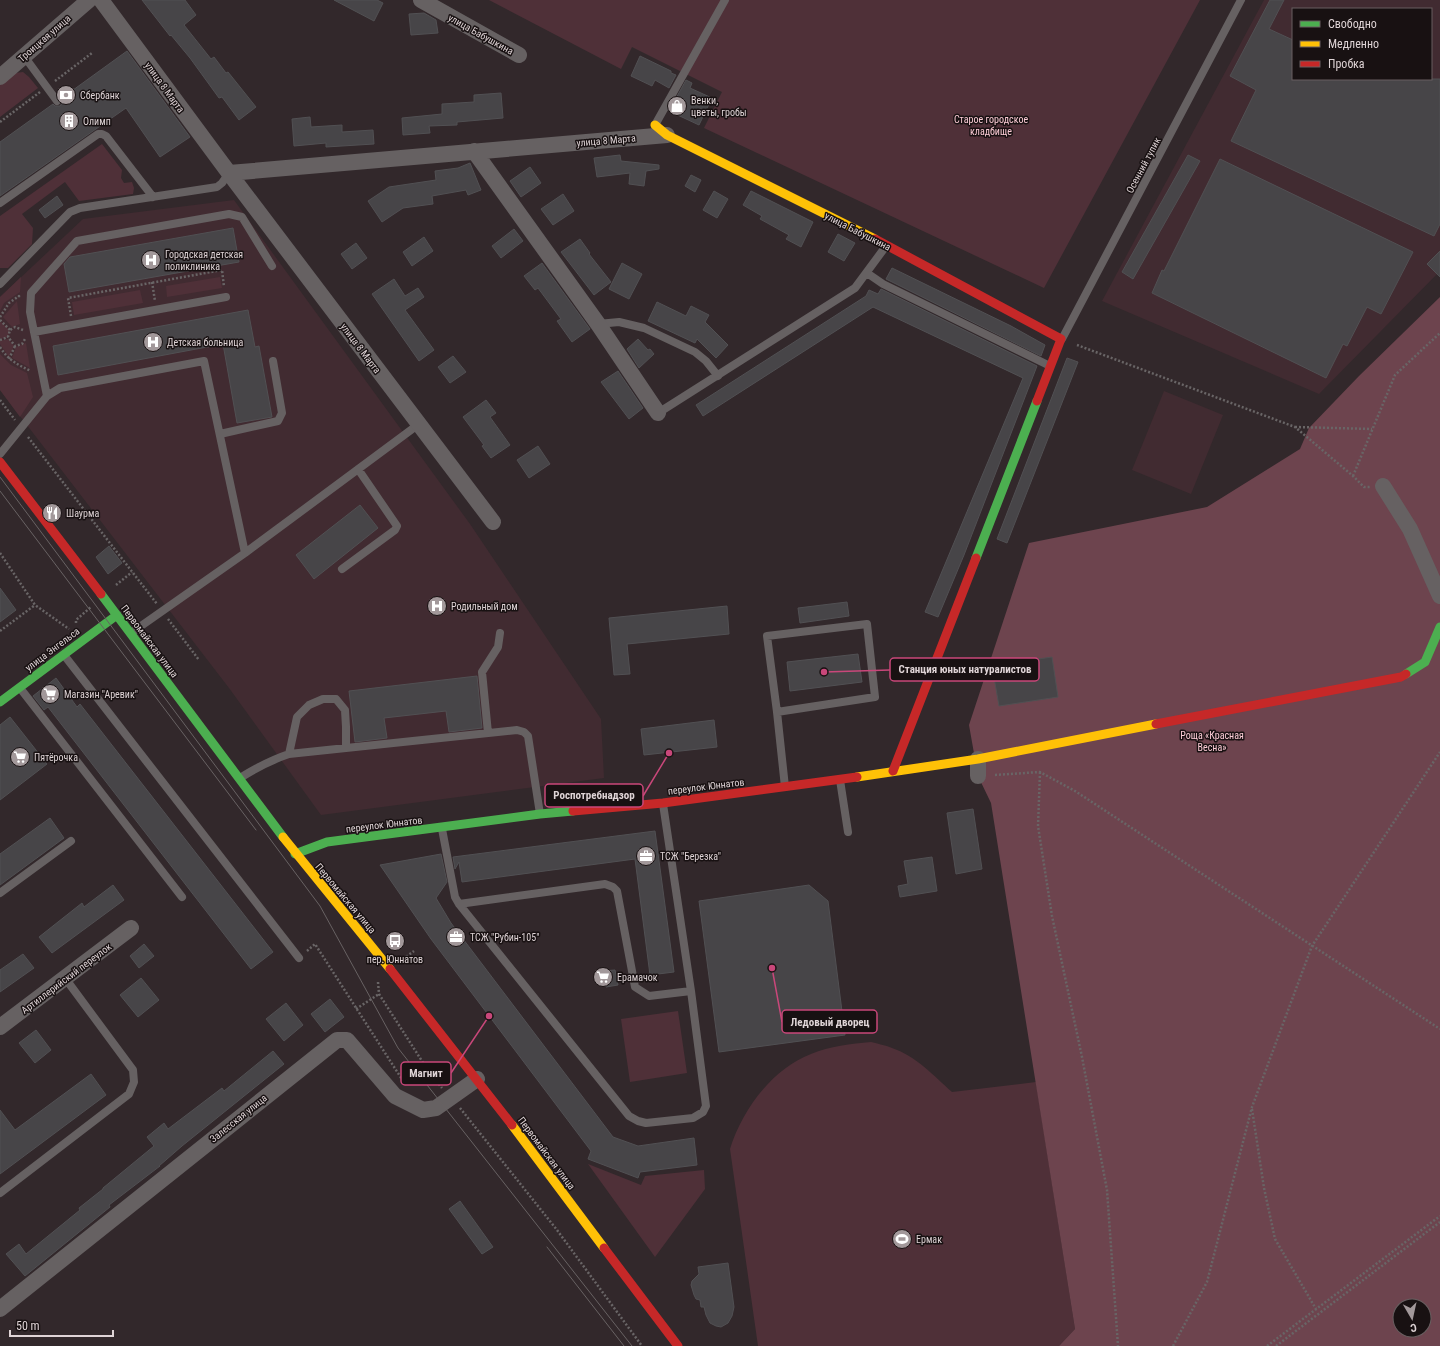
<svg xmlns="http://www.w3.org/2000/svg" width="1440" height="1346" font-family="'Roboto Condensed',sans-serif">
	<rect width="100%" height="100%" fill="#32282b"/>
	<path fill="#412b31" fill-rule="evenodd" d="M1264,0H1440V271L1319,394L1102,301ZM1293,9H1431V79H1293Z
		M234,200L470,524L601,719L604,778L321,815L229,688L0,390V297L83,219Z
		M1164,391L1223,415L1191,494L1132,470Z"/>
	<path fill="#4f3038" d="M489,0H1200L1044,288L704,128L722,92L632,47L621,69Z
		M23,72L29,77L38,88L0,117V85L15,73Z
		M102,144L122,170L121,178L124,183L132,182L134,188L133,194L79,201L65,182L22,214L33,228L32,244L8,268H0V216Z
		M21,277L20,292L4,303L0,311V297Z
		M220,277L222,288L167,297L166,286Z
		M140,290L143,303L74,315L72,302Z
		M17,301L20,324L12,327L3,317Z
		M0,321L10,331L7,337L0,339Z
		M8,339L14,346L9,357L0,344V341Z
		M26,343L30,368L12,358L16,347Z
		M0,354L11,365L27,373L33,397L20,417L0,390Z
		M678,1011L687,1073L630,1082L621,1019Z
		M871,1042C878,1044 885,1045 892,1048C916,1056 934,1076 952,1092L1036,1082L1075,1329L1059,1346H758L730,1149C742,1110 772,1069 811,1054C830,1046 851,1044 871,1042Z
		M588,1164L641,1185L645,1176L704,1170L705,1189L655,1257Z"/>
	<path fill="#6d444e" fill-rule="evenodd" d="M1440,297V1346H1059L1075,1329L991,803L978,776L969,725L1029,543L1207,507L1300,449L1309,428L1359,376ZM1400,1306H1424V1330H1400Z"/>
	<path fill="#474548" stroke="#515053" d="M142,0H185L196,15L184,25L211,59L214,57L226,73L228,72L256,107L239,120L222,97L219,98L190,58L171,35L170,36Z
		M334,0H377L383,3L374,21Z
		M1270,0H1284L1269,29L1293,40V79H1440V224L1434,236L1231,141L1256,90L1230,76Z
		M424,13L436,20L438,33L411,35L409,14Z
		M127,51L190,137L160,157L126,108L0,196V142L53,104L55,106H60L62,103V98Z
		M640,56L671,71V73L676,75L669,88L655,80L652,86L631,76Z
		M686,80L692,83L690,88L712,98L699,125L669,111Z
		M501,93L503,118L457,122V125L429,126L430,133L403,135L402,118L442,114V104L474,102V95Z
		M310,117L311,127L342,125V132L373,130L374,144L326,147V143L294,146L292,119Z
		M620,155L621,161L659,165V169L646,171L644,186L629,184L630,173L597,177L594,158Z
		M1188,155L1200,161L1133,279L1122,272Z
		M1220,159L1413,252L1381,314L1367,307L1347,346L1343,344L1326,378L1152,293L1162,270L1164,271Z
		M470,163L481,190L468,195L466,190L432,196L433,204L403,208L382,222L368,201L389,187L436,180L435,171L458,168Z
		M530,167L541,183L521,197L510,181Z
		M691,175L701,180L695,192L685,186Z
		M714,191L728,199L717,218L703,210Z
		M751,191L813,222L801,247L786,239L789,235L760,219L762,216L743,205Z
		M563,194L574,211L553,225L541,209Z
		M57,196L63,205L45,218L39,210Z
		M233,228L239,262L69,292L64,264L70,257Z
		M514,229L523,241L501,258L492,246Z
		M838,234L855,243L844,261L828,252Z
		M424,237L433,251L412,266L403,252Z
		M580,239L590,253L589,254L611,282L594,295L561,252Z
		M356,243L367,258L352,269L341,254Z
		M1440,251V277L1427,264Z
		M542,263L590,329L572,342L557,321L561,319L538,288L535,290L524,276Z
		M622,263L642,274L629,299L609,289Z
		M892,268L1011,326L1045,345L1041,356L886,279Z
		M394,279L405,296L418,288L424,297L405,310L434,350L419,361L372,294Z
		M881,289L1037,366L964,555L938,617L925,612L1023,378L873,307L703,416L696,405L866,296L869,290L878,294Z
		M657,302L686,316L691,306L709,315L705,322L728,345L716,358L697,339L695,343L648,321Z
		M248,310L255,347L259,346L272,417L237,423L223,344L58,375L53,346Z
		M638,339L648,350L650,349L654,354L639,368L627,349Z
		M453,356L466,372L450,383L438,367Z
		M1067,358L1078,362L1007,543L997,539Z
		M618,371L643,408L629,419L601,382Z
		M486,400L496,413L490,417L510,445L491,458L482,446L484,445L463,417Z
		M538,446L550,464L529,478L517,460Z
		M360,505L378,528L314,579L296,555Z
		M109,546L122,563L108,574L96,557Z
		M0,588L16,610L0,622Z
		M847,602L849,616L800,623L798,608Z
		M727,606L729,634L627,644L630,674L614,675L609,618Z
		M858,654L862,682L790,691L787,662Z
		M1052,657L1058,697L999,706L992,666Z
		M477,676L482,728L449,732L446,711L384,718L387,738L355,742L349,691Z
		M56,678L77,707L80,704L273,952L251,969L48,707L44,710L33,696Z
		M10,717L47,764L0,800V725Z
		M714,720L717,747L644,755L641,729Z
		M973,809L982,869L956,874L947,813Z
		M50,818L64,838L0,885V854Z
		M655,831L674,972L650,975L635,859L462,882L459,862L455,869L453,857Z
		M441,854L447,882L436,898L451,923L613,1137L638,1146L694,1138L697,1165L640,1172L638,1178L588,1159L591,1151L431,939L380,865Z
		M932,857L937,891L900,897L898,886L908,884L904,861Z
		M113,885L124,900L52,953L39,937L82,903L84,907Z
		M809,885L828,901L845,1035L719,1052L699,901Z
		M144,944L154,956L139,968L130,956Z
		M23,954L34,968L0,992V970Z
		M615,970L618,985L606,987L602,971Z
		M141,978L159,1000L138,1017L120,995Z
		M330,999L344,1017L325,1032L311,1014Z
		M286,1003L303,1025L284,1041L266,1019Z
		M36,1030L51,1050L35,1063L19,1043Z
		M273,1051L284,1064L182,1146L159,1166H160L109,1205L110,1207L25,1276L6,1254L19,1244L26,1254L80,1210L79,1208L103,1189V1188L154,1146L147,1137L164,1123L168,1129L222,1088L224,1091Z
		M91,1074L106,1095L0,1174V1110L15,1130Z
		M460,1201L493,1247L482,1254L449,1209Z
		M728,1263L734,1307L732,1316L728,1323L721,1327L716,1326L710,1323L706,1315L704,1307H701L700,1300L696,1299L694,1295L691,1285L692,1281L699,1274L698,1267Z"/>
	<g fill="none" stroke-linecap="round" stroke-linejoin="round">
		<path stroke="#696566" stroke-width="2.5" stroke-dasharray="2 2" stroke-linecap="butt" d="M55,81L92,53
			M0,122L40,92
			M152,282L155,301
			M71,316L68,298L222,270L224,287
			M0,317L9,303L19,296V298
			M0,320L10,330
			M23,330L15,327L10,330L8,337L15,346L22,344L25,339
			M0,340L8,337
			M1077,345L1295,427L1353,476L1364,487H1370
			M0,347C8,360 18,365 31,371
			M9,359L15,346
			M0,400L15,420
			M1295,427L1372,429
			M28,437L157,604
			M1353,476L1395,375L1440,333
			M0,553L35,605L69,629
			M116,585L132,572
			M168,619L199,660
			M76,623V620L91,607
			M0,631L35,605
			M1040,772L1038,826L1052,916L1082,1057L1107,1190L1118,1346
			M995,775L1040,772L1075,791L1440,1029
			M307,951L315,944L405,1084
			M403,959L414,951
			M378,982L379,994L429,1072L442,1088
			M356,1009L379,994
			M460,1108L557,1230L642,1346
			M1252,1109L1264,1188L1275,1239L1316,1309
			M1173,1346L1207,1282L1252,1107L1312,946L1440,752
			M1267,1346L1440,1216
			M1276,1346L1440,1222"/>
		<path stroke="#666162" stroke-width="8" d="M24,56L57,101
			M655,125L725,0
			M0,203L98,134H102L106,136L153,197
			M867,273L883,284L1050,366
			M0,284L70,212L80,208L217,187L222,183L229,173
			M598,324L619,322L644,328L695,352L706,361L718,376
			M34,332L226,297
			M1062,339L1241,0
			M47,396L30,312L31,293L77,241L229,214L242,217L272,266
			M658,413L855,288L886,246
			M220,434L278,421L282,413L273,361
			M0,454L47,396L60,388L204,361L245,553L131,633
			M245,553L419,424
			M342,569L395,530L397,526L358,469
			M64,655L299,958
			M20,688L182,897
			M777,712L875,697L867,624L767,636L777,712L785,787
			M488,733L482,672L498,647L500,633
			M289,754L297,717L309,705L323,699H336L345,710L346,727V748
			M240,778C256,768 271,760 289,754L517,730L524,732L528,736L540,814
			M840,780L848,832
			M442,829L455,897L459,904L629,1116L638,1121L646,1123L693,1118L703,1112L706,1106L691,991L663,804
			M0,893L71,841
			M459,904L605,884L613,887L617,891L635,987L649,996L691,991
			M0,1193L129,1094L134,1082L133,1070L65,978"/>
		<path stroke="#666162" stroke-width="16" d="M101,0L229,173L493,522
			M421,0L519,55
			M0,77L89,0
			M474,151L598,324L658,413
			M229,173L667,135
			M1383,486L1410,529L1440,596
			M978,759V776
			M0,1027L131,928
			M0,1309L337,1040H347L395,1096L423,1110L436,1108L477,1079"/>
		<path stroke="#4caf50" stroke-width="9" d="M976,558L1037,401
			M101,594L283,837
			M1406,674L1425,662L1440,627
			M0,702L117,615
			M295,854L327,842L540,814L573,811"/>
		<path stroke="#ffc107" stroke-width="9" d="M655,125L667,135L875,239
			M857,777L978,759L1156,724
			M283,837L390,969
			M512,1125L604,1248"/>
		<path stroke="#c62828" stroke-width="9" d="M875,239L1061,339L1037,401
			M0,462L101,594
			M1156,724L1401,677L1406,674
			M893,771L976,558
			M573,811L663,803L857,777
			M390,969L512,1125
			M604,1248L678,1346"/>
		<path stroke="#686263" stroke-width="1" d="M0,477L320,906L398,1048L632,1346
			M0,491L256,830
			M547,1247L624,1346"/>
	</g>
	<defs>
		<symbol id="bank-disc" viewBox="-11 -11 22 22"><circle r="9.5" fill="#a2989a" stroke="#181112"/><path d="M-6-4H6V4H-6ZM0-2.3a2.3 2.3 0 1 0 0 4.6a2.3 2.3 0 1 0 0-4.6Z" fill="#fff"/></symbol>
		<symbol id="shop-disc" viewBox="-11 -11 22 22"><circle r="9.5" fill="#a2989a" stroke="#181112"/><path d="M-5-2.5h2.3a2.7 3.5 0 0 1 5.4 0H5L5.5 6h-11ZM-1.5-2.5h3a1.5 2.3 0 0 0-3 0Z" fill="#fff"/></symbol>
		<symbol id="building-disc" viewBox="-11 -11 22 22"><circle r="9.5" fill="#a2989a" stroke="#181112"/><path d="M-4-6H4V6H1V3H-1V6H-4ZM-2.5-4.3h1.7v1.8h-1.7ZM.8-4.3h1.7v1.8H.8ZM-2.5-1h1.7V.8h-1.7ZM.8-1h1.7V.8H.8Z" fill="#fff"/></symbol>
		<symbol id="hospital-disc" viewBox="-11 -11 22 22"><circle r="9.5" fill="#a2989a" stroke="#181112"/><path d="M-5-5h3v3.5h4V-5h3V5h-3V1.5h-4V5h-3Z" fill="#fff"/></symbol>
		<symbol id="restaurant-disc" viewBox="-11 -11 22 22"><circle r="9.5" fill="#a2989a" stroke="#181112"/><path d="M-5-6h1v4h1v-4h1v4h1v-4h1v5L-1.5 .5V6h-2V.5L-5-1ZM5-6V6H3V1.5H1.5Q1.5-4 5-6Z" fill="#fff"/></symbol>
		<symbol id="supermarket-disc" viewBox="-11 -11 22 22"><circle r="9.5" fill="#a2989a" stroke="#181112"/><path d="M-6-5.5h2.5l.6 2H6L4.5 2H-2.5L-4.4-4H-6ZM-1.5 3.2a1.3 1.3 0 1 0 .1 0ZM3 3.2a1.3 1.3 0 1 0 .1 0Z" fill="#fff"/></symbol>
		<symbol id="office-disc" viewBox="-11 -11 22 22"><circle r="9.5" fill="#a2989a" stroke="#181112"/><path d="M-6-3h4V-5.5h4V-3h4V5H-6ZM-1-4.5V-3h2v-1.5ZM-6 0V1H6V0Z" fill="#fff"/></symbol>
		<symbol id="bus-disc" viewBox="-11 -11 22 22"><circle r="9.5" fill="#a2989a" stroke="#181112"/><path d="M-5-6H5V4H4V6H2V4H-2V6H-4V4H-5ZM-3.5-4V0h7V-4ZM-3.5 1.2v1.5H-2V1.2ZM2 1.2v1.5H3.5V1.2Z" fill="#fff"/></symbol>
		<symbol id="stadium-disc" viewBox="-11 -11 22 22"><circle r="9.5" fill="#a2989a" stroke="#181112"/><path d="M0-5a6.5 5 0 1 0 0 10a6.5 5 0 1 0 0-10ZM-3.5-1.8h7v3.6h-7Z" fill="#fff"/></symbol>
	</defs>
	<g fill-rule="evenodd">
		<use href="#bank-disc" x="55" y="84" width="22" height="22"/>
		<use href="#shop-disc" x="666" y="95" width="22" height="22"/>
		<use href="#building-disc" x="58" y="110" width="22" height="22"/>
		<use href="#hospital-disc" x="140" y="249" width="22" height="22"/>
		<use href="#hospital-disc" x="142" y="331" width="22" height="22"/>
		<use href="#restaurant-disc" x="41" y="502" width="22" height="22"/>
		<use href="#hospital-disc" x="426" y="595" width="22" height="22"/>
		<use href="#supermarket-disc" x="39" y="683" width="22" height="22"/>
		<use href="#supermarket-disc" x="9" y="746" width="22" height="22"/>
		<use href="#office-disc" x="635" y="845" width="22" height="22"/>
		<use href="#office-disc" x="445" y="926" width="22" height="22"/>
		<use href="#bus-disc" x="384" y="930" width="22" height="22"/>
		<use href="#supermarket-disc" x="592" y="966" width="22" height="22"/>
		<use href="#stadium-disc" x="891" y="1228" width="22" height="22"/>
	</g>
	<g text-anchor="middle" stroke-width="3" stroke-linejoin="round" paint-order="stroke">
		<g font-size="10" fill="#dfd4d6" stroke="#181112">
			<text transform="translate(481 34) rotate(29)" y="4">улица Бабушкина</text>
			<text transform="translate(44 38) rotate(-41)" y="4">Троицкая улица</text>
			<text transform="translate(165 87) rotate(54)" y="4">улица 8 Марта</text>
			<text transform="translate(606 140) rotate(-5)" y="4">улица 8 Марта</text>
			<text transform="translate(1143 165) rotate(-62)" y="4">Осенний тупик</text>
			<text transform="translate(858 231) rotate(27)" y="4">улица Бабушкина</text>
			<text transform="translate(361 348) rotate(53)" y="4">улица 8 Марта</text>
			<text transform="translate(150 641) rotate(53)" y="4">Первомайская улица</text>
			<text transform="translate(52 649) rotate(-37)" y="4">улица Энгельса</text>
			<text transform="translate(706 786) rotate(-7)" y="4">переулок Юннатов</text>
			<text transform="translate(384 824) rotate(-7)" y="4">переулок Юннатов</text>
			<text transform="translate(346 898) rotate(50)" y="4">Первомайская улица</text>
			<text transform="translate(66 978) rotate(-37)" y="4">Артиллерийский переулок</text>
			<text transform="translate(238 1118) rotate(-39)" y="4">Залесская улица</text>
			<text transform="translate(547 1153) rotate(53)" y="4">Первомайская улица</text>
		</g>
		<g font-size="10" fill="#dfd4d6" stroke="#181112" text-anchor="start">
			<text x="80" y="99">Сбербанк</text>
			<text x="691" y="104">Венки,<tspan x="691" dy="12">цветы, гробы</tspan></text>
			<text x="83" y="125">Олимп</text>
			<text x="165" y="258">Городская детская<tspan x="165" dy="12">поликлиника</tspan></text>
			<text x="167" y="346">Детская больница</text>
			<text x="66" y="517">Шаурма</text>
			<text x="451" y="610">Родильный дом</text>
			<text x="64" y="698">Магазин "Аревик"</text>
			<text x="34" y="761">Пятёрочка</text>
			<text x="660" y="860">ТСЖ "Березка"</text>
			<text x="470" y="941">ТСЖ "Рубин-105"</text>
			<text x="395" y="963" text-anchor="middle">пер. Юннатов</text>
			<text x="617" y="981">Ерамачок</text>
			<text x="916" y="1243">Ермак</text>
		</g>
		<g font-size="10" fill="#fcccd6" stroke="#181112">
			<text x="991" y="123">Старое городское<tspan x="991" dy="12">кладбище</tspan></text>
			<text x="1212" y="739">Роща «Красная<tspan x="1212" dy="12">Весна»</tspan></text>
		</g>
	</g>
	<path fill="none" stroke="#c9477a" stroke-width="1.5" d="M824 672L890 670M669 753L643 796M772 968L782 1022M489 1016L451 1073"/>
	<g fill="#c9477a" stroke="#181112" stroke-width="1.5">
		<circle cx="824" cy="672" r="4"/>
		<circle cx="669" cy="753" r="4"/>
		<circle cx="772" cy="968" r="4"/>
		<circle cx="489" cy="1016" r="4"/>
	</g>
	<g fill="#181112" stroke="#c9477a" stroke-width="1.5">
		<rect x="890" y="658" width="149" height="23" rx="4"/>
		<rect x="545" y="784" width="98" height="23" rx="4"/>
		<rect x="782" y="1010" width="95" height="23" rx="4"/>
		<rect x="401" y="1062" width="50" height="23" rx="4"/>
	</g>
	<g font-size="11" text-anchor="middle" font-weight="bold" fill="#dfd4d6">
		<text x="965" y="673">Станция юных натуралистов</text>
		<text x="594" y="799">Роспотребнадзор</text>
		<text x="830" y="1026">Ледовый дворец</text>
		<text x="426" y="1077">Магнит</text>
	</g>
	<rect x="1292" y="8" width="140" height="72" fill="#181112" stroke="#685f60"/>
	<rect x="1300" y="21" width="20" height="6" fill="#4caf50" stroke="#685f60"/>
	<text x="1328" y="28" font-size="12" fill="#dfd4d6">Свободно</text>
	<rect x="1300" y="41" width="20" height="6" fill="#ffc107" stroke="#685f60"/>
	<text x="1328" y="48" font-size="12" fill="#dfd4d6">Медленно</text>
	<rect x="1300" y="61" width="20" height="6" fill="#c62828" stroke="#685f60"/>
	<text x="1328" y="68" font-size="12" fill="#dfd4d6">Пробка</text>
	<g transform="translate(1412 1318) rotate(171)"><circle r="19" fill="#181112" stroke="#685f60"/>
	<path d="M0-3L7 15L0 10L-7 15Z" fill="#a2989a"/>
	<text y="-6" font-size="11" font-weight="bold" text-anchor="middle" fill="#dfd4d6">С</text>
	</g>
	<path d="M10 1330v6h103v-6" fill="none" stroke="#dfd4d6" stroke-width="2"/>
	<text x="16" y="1330" font-size="12" fill="#dfd4d6" stroke="#181112" stroke-width="3" paint-order="stroke">50 m</text>
</svg>
